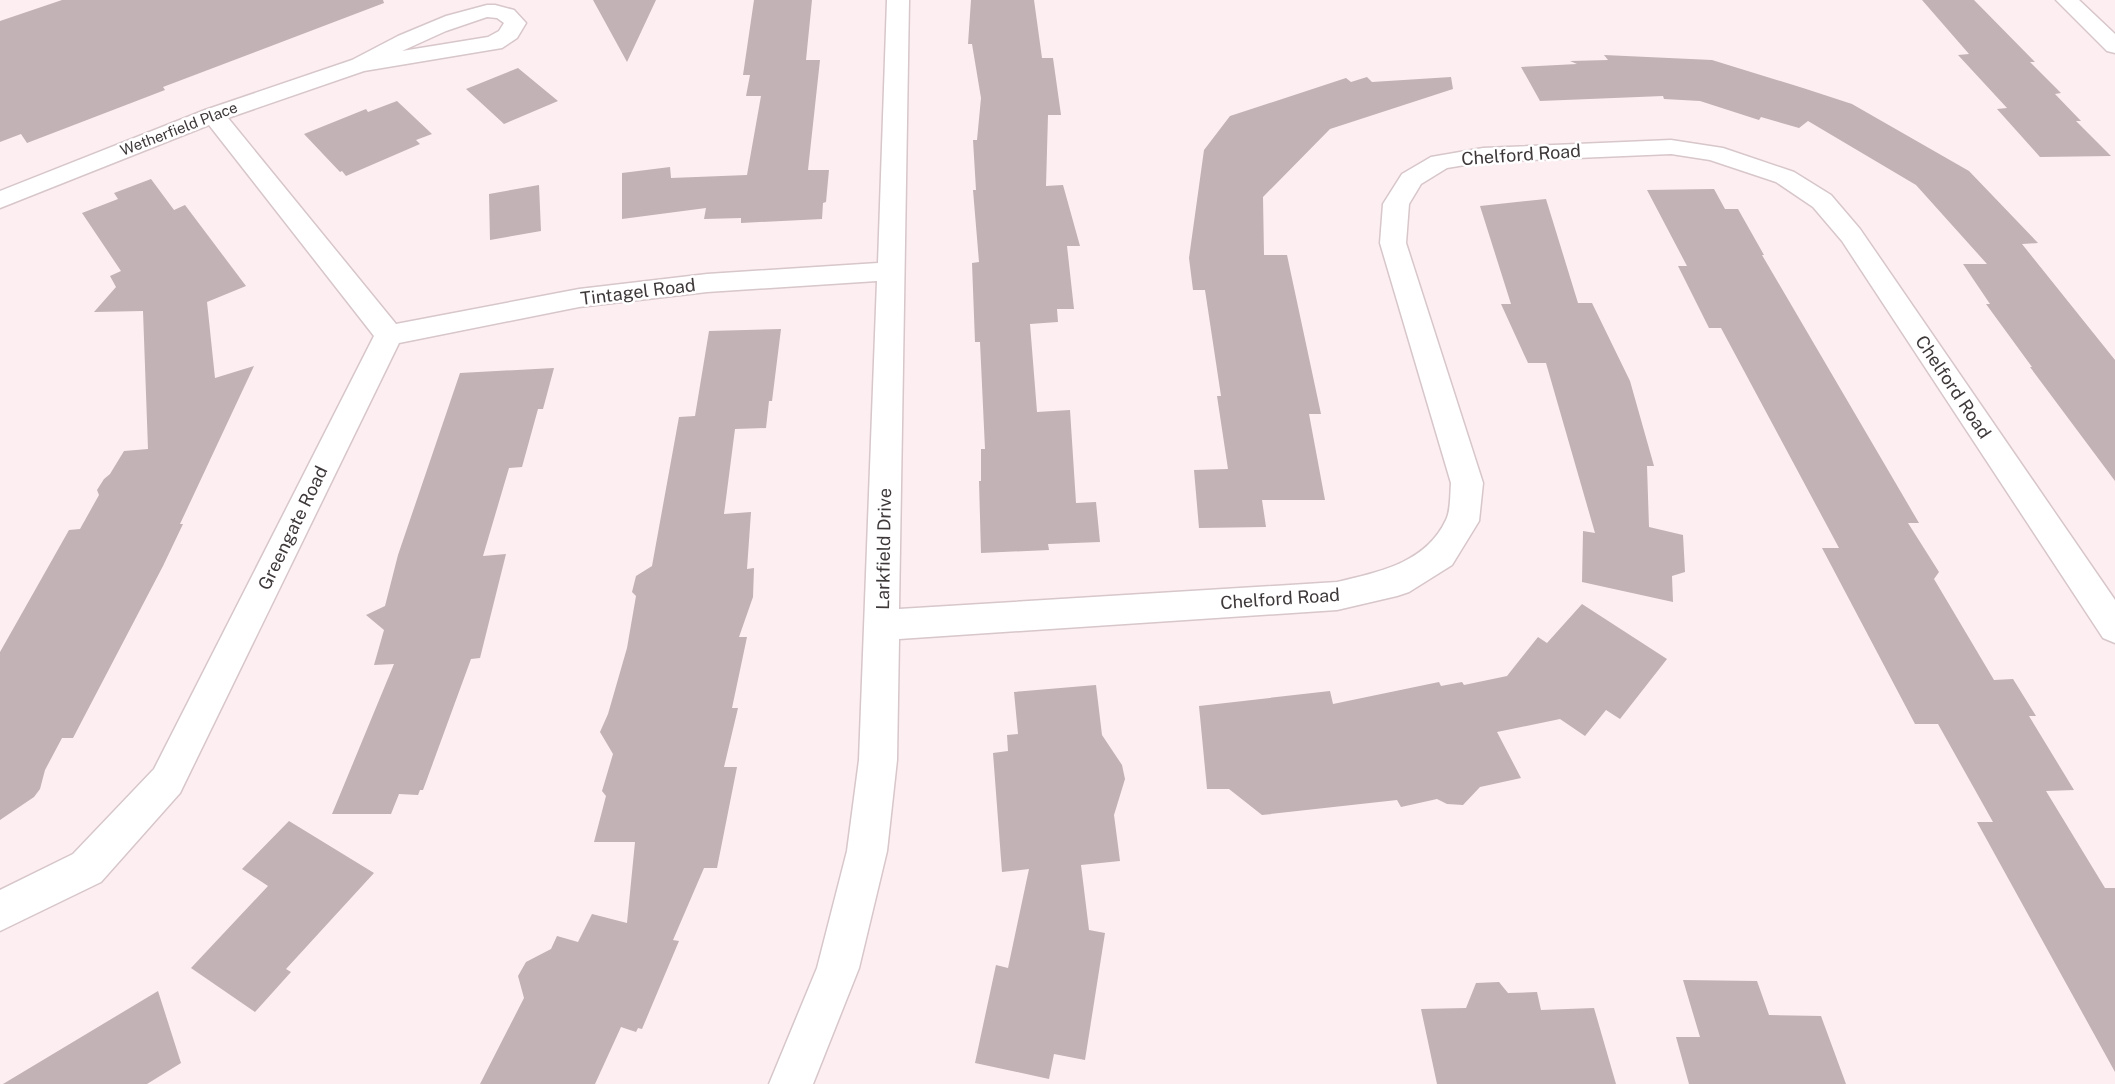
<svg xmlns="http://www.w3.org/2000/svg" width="2115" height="1084" font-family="'Public Sans',sans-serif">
	<rect width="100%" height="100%" fill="#fdeef2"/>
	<path fill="#c2b1b5" d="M62,0H383L384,3L163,87L165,90L27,143L21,134L0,142V21Z
		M593,0H656L627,62Z
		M754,0H812L806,60H820L808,170H829L826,202L823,203L822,219L741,223V218L704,219L706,208L622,219V173L670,167L671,178L747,175L761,96H746L750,75H743Z
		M971,0H1034L1042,58H1053L1061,115H1048L1046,186L1063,185L1080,246H1067L1074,309H1057L1058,322L1030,324L1037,412L1070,410L1076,503L1096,502L1100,542L1048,544L1049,550L981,553L979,481H981V449H985L980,342H975L972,263L979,262L973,190H976L973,140H977L981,98L972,44H968Z
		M1922,0H1974L2035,62H2030L2061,93L2055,94L2081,121H2076L2111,156L2040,157L1997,109L2007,108L1958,55L1969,54Z
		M1604,55L1712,60L1803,88L1852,104L1969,171L2038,243L2022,244L2115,360V481L2030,367H2032L1986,304H1990L1963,264H1987L1916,185L1808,121L1799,128L1761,117L1759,120L1700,101L1664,99L1663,96L1540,101L1521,67L1577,64L1570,61L1608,60Z
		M518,68L558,101L504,124L466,89Z
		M1367,77L1372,82L1451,77L1453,89L1330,129L1263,197L1264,255H1287L1321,414H1309L1325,500H1262L1266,527L1199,528L1194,470L1228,469L1217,396H1221L1205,290H1193L1189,258L1204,150L1230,116L1346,78L1351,82Z
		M397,101L432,134L416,140L420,144L346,176L342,171L340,172L304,134L366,109L368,112Z
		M151,179L174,210L185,205L246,286L207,302L215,378L254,366L180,524H183L163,566L73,738H62L45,770L40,789L34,797L0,820V652L69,530L80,529L99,495L97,490L104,479L110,474L124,451L148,449L143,311L94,312L116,287L110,276L121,271L82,213L118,199L114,193Z
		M539,185L541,231L490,240L489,194Z
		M1714,189L1725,209H1738L1764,255H1762L1919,523H1908L1939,572L1934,579L1994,680L2013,679L2036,716H2029L2074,790L2046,791L2105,888H2115V1072L1977,822H1993L1938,724H1915L1822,548H1839L1721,328H1709L1678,266H1687L1647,190Z
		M1546,199L1578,303H1592L1630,381L1654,466H1647L1649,527L1683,535L1685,572L1672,576L1673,602L1582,582L1583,531L1595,533L1546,363H1528L1501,304H1511L1480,206Z
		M781,329L772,401H769L766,428L735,429L724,514L751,512L747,569L754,568L753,597L739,637H747L732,708H738L724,767H737L717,868H704L673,940L679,941L642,1029L638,1028L636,1032L621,1027L595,1084H480L524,998L518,976L526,962L551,949L557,936L578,942L592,914L627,923L635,842H594L606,796L602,791L613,754L600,732L608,714L627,648L636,596L632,592L636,576L652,566L679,417L695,416L709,331Z
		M554,368L543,409H538L522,467L509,468L483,556L506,554L480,658L471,659L423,790H420L418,795L399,794L391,814H332L394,664L374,665L384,630L366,615L385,606L398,555L460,373Z
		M1582,604L1667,659L1620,719L1606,710L1585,736L1560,719L1497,732L1521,778L1480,787L1463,805L1447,804L1437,799L1401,807L1397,800L1262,815L1229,789H1207L1199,706L1330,691L1333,704L1439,682L1441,686L1462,682L1464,685L1507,676L1538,637L1547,643Z
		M1096,685L1102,735L1122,765L1125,779L1114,815L1120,861L1081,865L1089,930L1105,933L1085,1060L1054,1054L1049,1079L975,1063L996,965L1008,968L1029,869L1002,872L993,753L1008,751L1007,735L1018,734L1014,692Z
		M289,821L374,873L286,969L291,972L255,1012L191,968L268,886L242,869Z
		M1683,980L1757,981L1769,1015L1821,1016L1846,1084H1689L1676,1037H1700Z
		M1499,982L1508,993L1537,992L1541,1010L1594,1008L1616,1084H1437L1421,1009L1466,1008L1476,983Z
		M158,991L181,1063L147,1084H3Z"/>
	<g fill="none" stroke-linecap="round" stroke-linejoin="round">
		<defs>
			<path id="street" d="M887,0H909L899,609L1337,582C1379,572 1426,563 1446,520C1451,510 1450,494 1451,483L1380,243L1383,204L1402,174L1431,157L1483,148L1671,140L1723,148L1794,172L1831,195L1860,229L2115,600V643L2103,638L1842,241L1813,207L1776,182L1710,160L1671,154L1483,162L1447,168L1421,184L1409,204L1406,243L1483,483L1479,521L1452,565L1409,592L1397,596L1337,610L899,639L897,760L887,851L859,968L813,1084H769L817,968L847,851L859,760L877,281L707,292L579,307L399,343L180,793L101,882L0,931V890L73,854L154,769L374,336L209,125L0,208V191L205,110L352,60L398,36L446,16L487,5H495L514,10L526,23L517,38L502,48L364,71L228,118L396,324L579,289L707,274L878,263ZM487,17L497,18L504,23L499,31L488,37L402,51L446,31Z
				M2056,0H2079L2115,34V53L2107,51Z"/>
		</defs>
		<use href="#street" stroke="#d7c6ca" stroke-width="3"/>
		<use href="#street" fill="#fff" fill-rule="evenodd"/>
	</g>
	<g text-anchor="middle" stroke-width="5" stroke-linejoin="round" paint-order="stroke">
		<g font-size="15" fill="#3e3839" stroke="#fff">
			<text transform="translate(179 129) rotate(-21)" y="5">Wetherfield Place</text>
		</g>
		<g font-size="18" fill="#3e3839" stroke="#fff">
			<text transform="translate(1521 155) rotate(-4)" y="6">Chelford Road</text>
			<text transform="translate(638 292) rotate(-7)" y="6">Tintagel Road</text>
			<text transform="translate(1953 387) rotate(56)" y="6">Chelford Road</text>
			<text transform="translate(293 528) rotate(-64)" y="6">Greengate Road</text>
			<text transform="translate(884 549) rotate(-89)" y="6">Larkfield Drive</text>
			<text transform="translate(1280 599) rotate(-4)" y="6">Chelford Road</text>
		</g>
	</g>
</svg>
